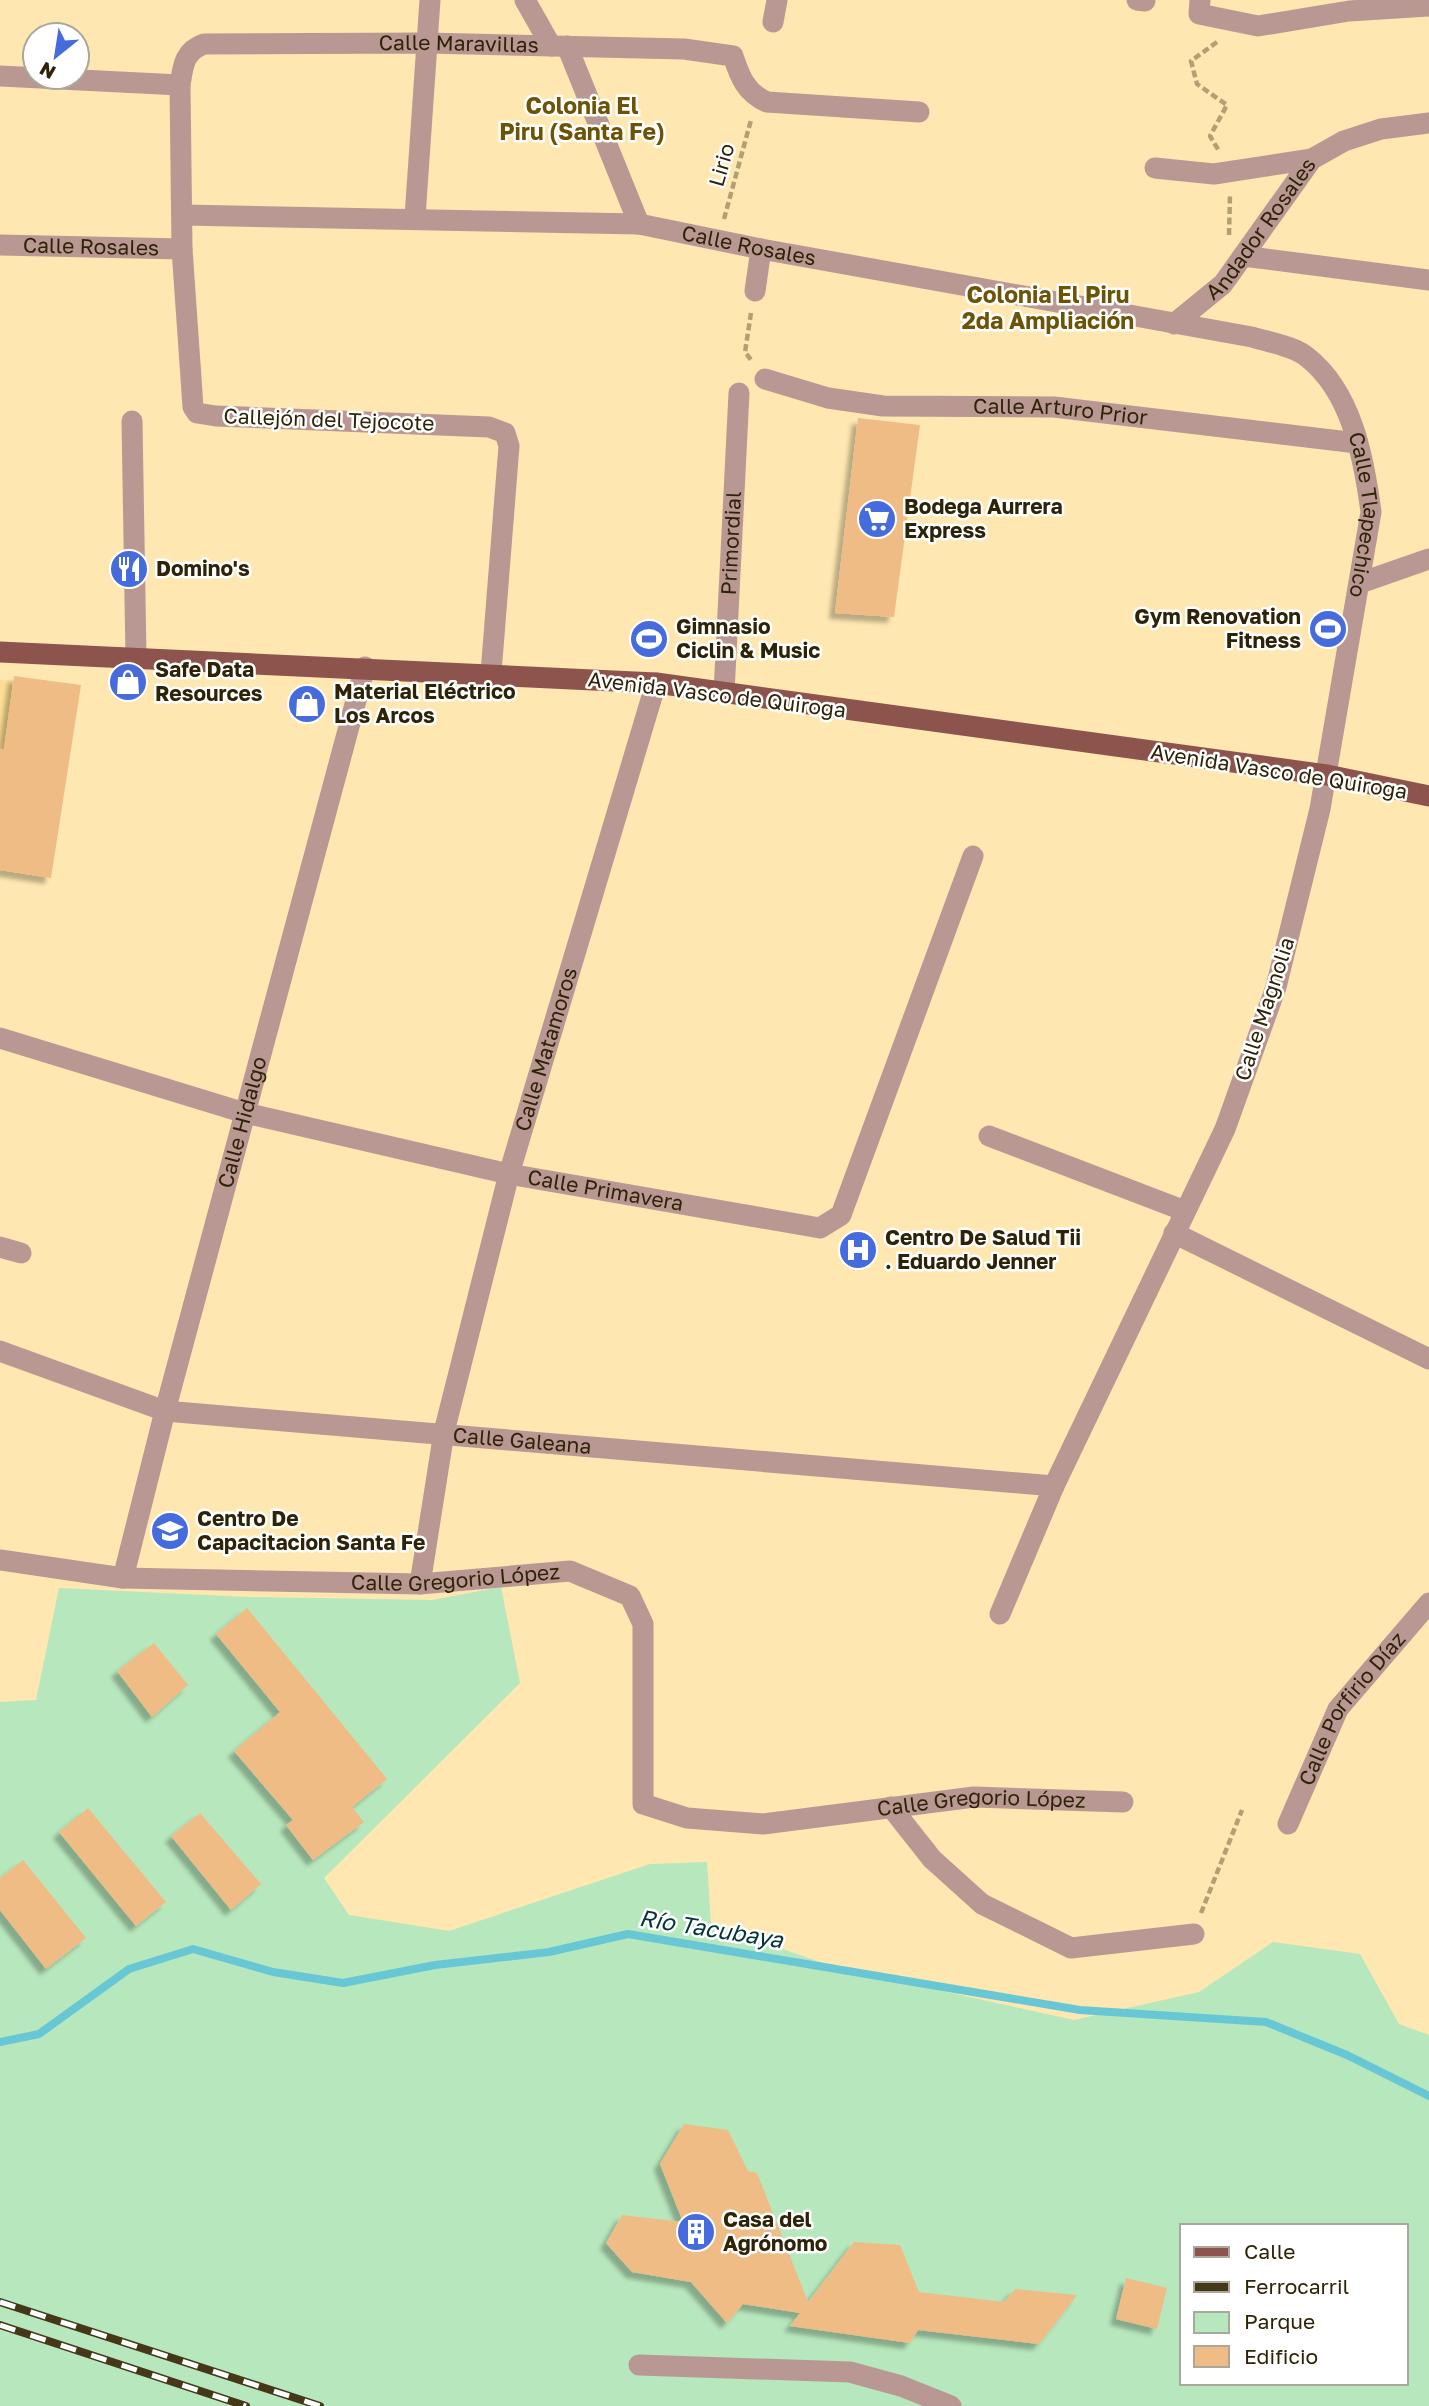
<svg xmlns="http://www.w3.org/2000/svg" width="1429" height="2406" font-family="'Golos Text',sans-serif">
	<defs>
		<filter id="shadow"><feDropShadow dx="-6" dy="6" stdDeviation="2" flood-color="#0004"/></filter>
	</defs>
	<rect width="100%" height="100%" fill="#fee7b1"/>
	<path fill="#fede92" d="M0,680L17,681L5,749L0,748Z"/>
	<path fill="#b7e7bc" fill-rule="evenodd" d="M501,1587L520,1683L324,1878L349,1915L449,1931L650,1864L707,1862L711,1924L834,1967L1074,2020L1199,1992L1273,1942L1360,1954L1399,2024L1429,2035V2406H0V1702L36,1700L59,1588L247,1597L432,1600ZM1182,2226H1406V2383H1182Z"/>
	<g fill="none" stroke-linecap="round" stroke-linejoin="round">
		<path stroke="#67c7d4" stroke-width="8" d="M0,2042L39,2034L129,1969L193,1949L273,1972L343,1983L435,1965L549,1952L628,1934L1080,2010L1266,2022L1347,2055L1429,2096"/>
	</g>
	<path fill="#f0bc86" filter="url(#shadow)" d="M858,418L920,425L894,617L835,613Z
		M14,676L81,685L51,878L0,870V749H4Z
		M247,1608L387,1779L352,1807L364,1822L313,1860L286,1825L293,1820L234,1751L280,1712L216,1634Z
		M154,1643L188,1685L152,1717L117,1671Z
		M88,1808L166,1902L136,1926L59,1832Z
		M200,1813L261,1884L231,1910L171,1836Z
		M23,1860L86,1938L46,1969L0,1910V1878Z
		M684,2124L728,2130L748,2171L757,2173L808,2302L854,2242L900,2245L919,2292L1004,2302L1015,2289L1077,2295L1039,2344L918,2330L910,2343L790,2326L800,2313L743,2304L727,2323L691,2282L632,2272L606,2243L622,2215L683,2222L660,2164Z
		M1126,2278L1167,2288L1157,2329L1116,2319Z"/>
	<g fill="none" stroke-linecap="round" stroke-linejoin="round">
		<path stroke="#b2a073" stroke-width="4.5" stroke-dasharray="7 3.5" stroke-linecap="butt" d="M1217,42L1191,61L1197,84L1227,105L1210,136L1219,151
			M724,219L751,120
			M1229,235L1230,195
			M751,313L745,352L752,361
			M1201,1913L1242,1810"/>
		<g stroke="#b99893" stroke-width="21">
			<path d="M525,0L551,46"/>
			<path d="M1137,0L1145,1"/>
			<path d="M1200,0L1199,14L1258,26L1349,11L1429,6"/>
			<path d="M773,22L777,0"/>
			<path d="M567,46L639,224"/>
			<path d="M0,76L180,85"/>
			<path d="M1155,168L1214,174L1312,159"/>
			<path id="s1" d="M184,215L639,224L761,249L1252,337C1268,342 1294,346 1307,357C1352,392 1364,459 1371,512L1320,809L1276,987L1225,1129L1054,1486L1000,1614"/>
			<path d="M415,217L430,0"/>
			<path id="s2" d="M0,245L182,249"/>
			<path d="M1243,256L1429,280"/>
			<path d="M755,291L761,249"/>
			<path id="s3" d="M1174,324L1223,284L1312,159L1344,141L1381,129L1429,123"/>
			<path id="s4" d="M765,379L828,398L883,406L1054,407L1357,443"/>
			<path d="M132,421L136,657"/>
			<path d="M1360,583L1429,559"/>
			<path id="s5" d="M491,673L509,446L505,433L489,427L216,416L197,413L193,407L182,249L180,85C183,66 184,51 204,44L427,43L684,49L733,56C740,77 746,93 767,102L919,112"/>
			<path id="s6" d="M724,693L739,393"/>
			<path id="s7" d="M0,1038L245,1113L509,1174L820,1228L841,1215L973,856"/>
			<path d="M989,1136L1185,1211"/>
			<path d="M1174,1233L1429,1359"/>
			<path d="M0,1247L21,1253"/>
			<path id="s8" d="M0,1351L165,1411L1054,1486"/>
			<path id="s9" d="M0,1560L123,1578L420,1584L570,1571L630,1596L643,1624V1804L687,1818L763,1824L974,1797L1123,1802"/>
			<path id="s10" d="M123,1578L165,1411L365,667"/>
			<path id="s11" d="M420,1584L444,1432L509,1174L656,683"/>
			<path d="M891,1807L932,1859L982,1904L1071,1948L1194,1934"/>
			<path id="s12" d="M1288,1824L1338,1709L1429,1603"/>
			<path d="M639,2365L850,2372L901,2386L951,2406"/>
		</g>
		<path stroke="#8d534d" stroke-width="21" d="M0,652L656,683L1327,775L1429,796"/>
		<defs>
			<path id="rail" d="M0,2302L320,2406
				M0,2325L246,2406"/>
		</defs>
		<use href="#rail" stroke="#443819" stroke-width="8"/>
		<use href="#rail" stroke="#fff" stroke-width="5" stroke-dasharray="16" stroke-linecap="butt"/>
	</g>
	<defs>
		<symbol id="supermarket-disc" viewBox="-11 -11 22 22"><circle r="9.5" fill="#466bdd" stroke="#fff"/><path d="M-6-5.5h2.5l.6 2H6L4.5 2H-2.5L-4.4-4H-6ZM-1.5 3.2a1.3 1.3 0 1 0 .1 0ZM3 3.2a1.3 1.3 0 1 0 .1 0Z" fill="#fff"/></symbol>
		<symbol id="restaurant-disc" viewBox="-11 -11 22 22"><circle r="9.5" fill="#466bdd" stroke="#fff"/><path d="M-5-6h1v4h1v-4h1v4h1v-4h1v5L-1.5 .5V6h-2V.5L-5-1ZM5-6V6H3V1.5H1.5Q1.5-4 5-6Z" fill="#fff"/></symbol>
		<symbol id="stadium-disc" viewBox="-11 -11 22 22"><circle r="9.5" fill="#466bdd" stroke="#fff"/><path d="M0-5a6.5 5 0 1 0 0 10a6.5 5 0 1 0 0-10ZM-3.5-1.8h7v3.6h-7Z" fill="#fff"/></symbol>
		<symbol id="shop-disc" viewBox="-11 -11 22 22"><circle r="9.5" fill="#466bdd" stroke="#fff"/><path d="M-5-2.5h2.3a2.7 3.5 0 0 1 5.4 0H5L5.5 6h-11ZM-1.5-2.5h3a1.5 2.3 0 0 0-3 0Z" fill="#fff"/></symbol>
		<symbol id="hospital-disc" viewBox="-11 -11 22 22"><circle r="9.5" fill="#466bdd" stroke="#fff"/><path d="M-5-5h3v3.5h4V-5h3V5h-3V1.5h-4V5h-3Z" fill="#fff"/></symbol>
		<symbol id="university-disc" viewBox="-11 -11 22 22"><circle r="9.5" fill="#466bdd" stroke="#fff"/><path d="M0-5L7-2L0 1L-7-2ZM-4 1L0 2.5L4 1V4Q0 6-4 4Z" fill="#fff"/></symbol>
		<symbol id="building-disc" viewBox="-11 -11 22 22"><circle r="9.5" fill="#466bdd" stroke="#fff"/><path d="M-4-6H4V6H1V3H-1V6H-4ZM-2.5-4.3h1.7v1.8h-1.7ZM.8-4.3h1.7v1.8H.8ZM-2.5-1h1.7V.8h-1.7ZM.8-1h1.7V.8H.8Z" fill="#fff"/></symbol>
	</defs>
	<g fill-rule="evenodd">
		<use href="#supermarket-disc" x="855" y="497" width="44" height="44"/>
		<use href="#restaurant-disc" x="107" y="547" width="44" height="44"/>
		<use href="#stadium-disc" x="1306" y="607" width="44" height="44"/>
		<use href="#stadium-disc" x="627" y="617" width="44" height="44"/>
		<use href="#shop-disc" x="106" y="660" width="44" height="44"/>
		<use href="#shop-disc" x="285" y="682" width="44" height="44"/>
		<use href="#hospital-disc" x="836" y="1228" width="44" height="44"/>
		<use href="#university-disc" x="148" y="1509" width="44" height="44"/>
		<use href="#building-disc" x="674" y="2210" width="44" height="44"/>
	</g>
	<g text-anchor="middle" stroke-width="5" stroke-linejoin="round" paint-order="stroke">
		<g font-size="21" fill="#2e2307" stroke="#fff">
			<text dy="7" stroke="none"><textPath href="#s5" startOffset="1186">Calle Maravillas</textPath></text>
			<text transform="translate(722 165) rotate(-74)" y="7">Lirio</text>
			<text dy="7" stroke="none"><textPath href="#s3" startOffset="130">Andador Rosales</textPath></text>
			<text dy="7" stroke="none"><textPath href="#s1" startOffset="567">Calle Rosales</textPath></text>
			<text dy="7" stroke="none"><textPath href="#s2" startOffset="91">Calle Rosales</textPath></text>
			<text dy="7" stroke="none"><textPath href="#s4" startOffset="299">Calle Arturo Prior</textPath></text>
			<text transform="translate(329 420) rotate(2)" y="7">Callejón del Tejocote</text>
			<text dy="7" stroke="none"><textPath href="#s1" startOffset="1312">Calle Tlapechico</textPath></text>
			<text dy="7" stroke="none"><textPath href="#s6" startOffset="150">Primordial</textPath></text>
			<text transform="translate(717 695) rotate(7)" y="7">Avenida Vasco de Quiroga</text>
			<text transform="translate(1279 772) rotate(9)" y="7">Avenida Vasco de Quiroga</text>
			<text transform="translate(1265 1009) rotate(-72)" y="7">Calle Magnolia</text>
			<text dy="7" stroke="none"><textPath href="#s11" startOffset="550">Calle Matamoros</textPath></text>
			<text dy="7" stroke="none"><textPath href="#s10" startOffset="471">Calle Hidalgo</textPath></text>
			<text dy="7" stroke="none"><textPath href="#s7" startOffset="625">Calle Primavera</textPath></text>
			<text dy="7" stroke="none"><textPath href="#s8" startOffset="534">Calle Galeana</textPath></text>
			<text dy="7" stroke="none"><textPath href="#s9" startOffset="457">Calle Gregorio López</textPath></text>
			<text dy="7" stroke="none"><textPath href="#s12" startOffset="133">Calle Porfirio Díaz</textPath></text>
			<text dy="7" stroke="none"><textPath href="#s9" startOffset="1190">Calle Gregorio López</textPath></text>
		</g>
		<g font-size="21" font-weight="bold" fill="#2e2307" stroke="#fff" text-anchor="start">
			<text x="904" y="514">Bodega Aurrera<tspan x="904" dy="24">Express</tspan></text>
			<text x="156" y="576">Domino's</text>
			<text x="1301" y="624" text-anchor="end">Gym Renovation<tspan x="1301" dy="24">Fitness</tspan></text>
			<text x="676" y="634">Gimnasio<tspan x="676" dy="24">Ciclin &amp; Music</tspan></text>
			<text x="155" y="677">Safe Data<tspan x="155" dy="24">Resources</tspan></text>
			<text x="334" y="699">Material Eléctrico<tspan x="334" dy="24">Los Arcos</tspan></text>
			<text x="885" y="1245">Centro De Salud Tii<tspan x="885" dy="24">. Eduardo Jenner</tspan></text>
			<text x="197" y="1526">Centro De<tspan x="197" dy="24">Capacitacion Santa Fe</tspan></text>
			<text x="723" y="2227">Casa del<tspan x="723" dy="24">Agrónomo</tspan></text>
		</g>
		<g font-size="23" font-weight="bold" fill="#6d5305" stroke="#fff">
			<text x="582" y="114">Colonia El<tspan x="582" dy="26">Piru (Santa Fe)</tspan></text>
			<text x="1048" y="303">Colonia El Piru<tspan x="1048" dy="26">2da Ampliación</tspan></text>
		</g>
		<g font-size="23" font-style="italic" fill="#05353b" stroke="#fff">
			<text transform="translate(711 1929) rotate(9)" y="8">Río Tacubaya</text>
		</g>
	</g>
	<rect x="1180" y="2224" width="228" height="161" fill="#ffffff" stroke="#aba79c" stroke-width="2"/>
	<rect x="1194" y="2247" width="35" height="10" fill="#8d534d" stroke="#aba79c" stroke-width="2"/>
	<text x="1244" y="2259" font-size="21" fill="#2e2307">Calle</text>
	<rect x="1194" y="2282" width="35" height="10" fill="#443819" stroke="#aba79c" stroke-width="2"/>
	<text x="1244" y="2294" font-size="21" fill="#2e2307">Ferrocarril</text>
	<rect x="1194" y="2312" width="35" height="21" fill="#b7e7bc" stroke="#aba79c" stroke-width="2"/>
	<text x="1244" y="2329" font-size="21" fill="#2e2307">Parque</text>
	<rect x="1194" y="2346" width="35" height="21" fill="#f0bc86" stroke="#aba79c" stroke-width="2"/>
	<text x="1244" y="2364" font-size="21" fill="#2e2307">Edificio</text>
	<g transform="translate(56 56) rotate(210)"><circle r="33" fill="#ffffff" stroke="#aba79c" stroke-width="2"/>
	<path d="M0-5L12 26L0 18L-12 26Z" fill="#466bdd"/>
	<text y="-10" font-size="19" font-weight="bold" text-anchor="middle" fill="#2e2307">N</text>
	</g>
</svg>
